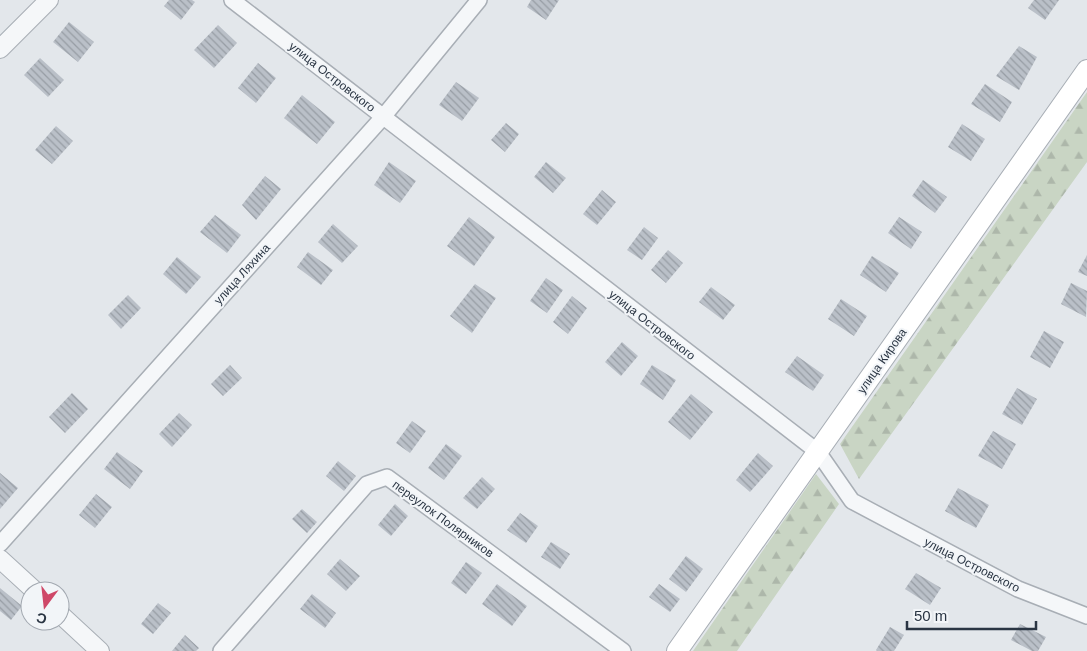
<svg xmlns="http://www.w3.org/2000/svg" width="1087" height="651" font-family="Helvetica,sans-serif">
	<defs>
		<pattern id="forest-firs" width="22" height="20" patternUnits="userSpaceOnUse" patternTransform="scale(1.25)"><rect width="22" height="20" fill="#c9d5c4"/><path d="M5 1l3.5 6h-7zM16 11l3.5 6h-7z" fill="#adb7aa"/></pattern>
		<pattern id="building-back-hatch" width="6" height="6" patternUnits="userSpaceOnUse" patternTransform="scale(1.25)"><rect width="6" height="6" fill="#bac0c8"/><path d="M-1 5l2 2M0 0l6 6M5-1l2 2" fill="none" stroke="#979da4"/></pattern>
	</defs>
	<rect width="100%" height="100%" fill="#e3e7eb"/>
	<path fill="url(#forest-firs)" d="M1087,92V162L859,479L840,444Z
		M816,474L839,504L737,651H693Z"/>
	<path fill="url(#building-back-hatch)" d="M169,0H192L195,2L181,20L164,6Z
		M531,0H559L546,20L527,7Z
		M1034,0H1059L1045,20L1028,8Z
		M69,22L94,42L78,62L53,42Z
		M218,25L237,43L214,68L194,50Z
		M1019,46L1037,57L1019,90L996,76Z
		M40,58L64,80L48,97L24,75Z
		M258,63L276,78L256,103L238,88Z
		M456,82L479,98L462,121L439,105Z
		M985,84L1012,102L1000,122L971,104Z
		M302,95L335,122L317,144L284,118Z
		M506,123L519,134L505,152L491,140Z
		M962,124L985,139L971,161L948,147Z
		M56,126L73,141L52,164L35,150Z
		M389,162L416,181L400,203L374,185Z
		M546,162L566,178L553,193L534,177Z
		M265,176L281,189L256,220L242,205Z
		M923,180L947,197L935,213L912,196Z
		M602,190L616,202L597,225L583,214Z
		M215,215L241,235L227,253L200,232Z
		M469,217L495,237L474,266L447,246Z
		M899,217L922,232L911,249L888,233Z
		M333,224L358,246L342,263L318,242Z
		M644,227L658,238L642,260L627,250Z
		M668,250L683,263L666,283L651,270Z
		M308,252L333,270L321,285L297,267Z
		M1087,255V276L1078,272Z
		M872,256L899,273L886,292L860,275Z
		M177,257L201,277L186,294L163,274Z
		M546,278L563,290L547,313L530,301Z
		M1071,283L1087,291L1086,317L1061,304Z
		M475,284L496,298L472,333L450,316Z
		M711,287L735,305L723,320L699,302Z
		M128,295L141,308L121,329L108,315Z
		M572,296L587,308L568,334L553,322Z
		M841,299L867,316L854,336L828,319Z
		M1044,331L1064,342L1050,368L1030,357Z
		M622,342L638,356L621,376L605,362Z
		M797,356L824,375L813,391L785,372Z
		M230,365L242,378L223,396L211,384Z
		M652,365L676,380L663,400L640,384Z
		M1017,388L1037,399L1022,425L1002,414Z
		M72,393L88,409L65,433L49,417Z
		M691,394L713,412L690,440L668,422Z
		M179,413L192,425L172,447L159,434Z
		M412,421L426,431L410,453L396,443Z
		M993,431L1016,444L1002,469L978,456Z
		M446,444L462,456L444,480L428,468Z
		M117,452L143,471L130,489L104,469Z
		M758,453L773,466L750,492L736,480Z
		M338,461L356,476L344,491L326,476Z
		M0,473L18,488L0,509Z
		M482,477L495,489L477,509L463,498Z
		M958,488L989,505L976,528L945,511Z
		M96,494L112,507L95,528L79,515Z
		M395,504L408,516L391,536L378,525Z
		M302,509L317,522L307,533L292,519Z
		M520,513L538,526L526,543L507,530Z
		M551,542L570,554L560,569L541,557Z
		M686,556L703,569L686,592L669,579Z
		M340,559L360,576L346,591L327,574Z
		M466,562L482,573L466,594L451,583Z
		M916,573L941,588L930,605L905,589Z
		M497,584L527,606L512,626L482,604Z
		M659,584L680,599L670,612L649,597Z
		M0,588L22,606L11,620L0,611Z
		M312,594L336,613L325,628L300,609Z
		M158,603L171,613L153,634L141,624Z
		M1020,624L1046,637L1038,651H1032L1011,640Z
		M890,627L904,635L894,651H877L876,650Z
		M185,635L199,648L196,651H172Z"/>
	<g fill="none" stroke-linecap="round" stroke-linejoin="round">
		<defs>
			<path id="minor" d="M232,0L818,452L852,501L1018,589L1087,616
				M0,544L383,117L479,0
				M221,651L367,484L387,477L623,651"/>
			<path id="tertiary" d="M0,49L49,0
				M0,559L35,591
				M60,614L100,651"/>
			<path id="secondary" d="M677,651L1087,70"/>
		</defs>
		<use href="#minor" stroke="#a8aeb5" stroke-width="18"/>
		<use href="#tertiary" stroke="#a8aeb5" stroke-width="20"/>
		<use href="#secondary" stroke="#a8aeb5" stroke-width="22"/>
		<use href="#minor" stroke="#f5f7f9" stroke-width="15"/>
		<use href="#tertiary" stroke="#f5f7f9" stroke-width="18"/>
		<use href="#secondary" stroke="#fff" stroke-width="20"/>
	</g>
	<g text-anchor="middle" stroke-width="4" stroke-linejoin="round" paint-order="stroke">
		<g font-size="12" fill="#2a3543" stroke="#f2f5f8">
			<text transform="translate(332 77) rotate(38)" y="4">улица Островского</text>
			<text transform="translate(242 274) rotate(-48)" y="4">улица Ляхина</text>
			<text transform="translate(652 325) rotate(38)" y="4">улица Островского</text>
			<text transform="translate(882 361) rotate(-55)" y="4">улица Кирова</text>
			<text transform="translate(443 519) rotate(36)" y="4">переулок Полярников</text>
			<text transform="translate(972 565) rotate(27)" y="4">улица Островского</text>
		</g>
	</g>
	<g transform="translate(45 606) rotate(195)"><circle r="24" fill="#f2f5f8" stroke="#a2a8b0"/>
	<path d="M0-4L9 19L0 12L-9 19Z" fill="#cf4868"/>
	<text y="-8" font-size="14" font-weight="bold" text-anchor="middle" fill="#2a3543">С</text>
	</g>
	<path d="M907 621v8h129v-8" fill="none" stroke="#2a3543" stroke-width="2.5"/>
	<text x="914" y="621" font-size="15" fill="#2a3543" stroke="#f2f5f8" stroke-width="4" paint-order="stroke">50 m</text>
</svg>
